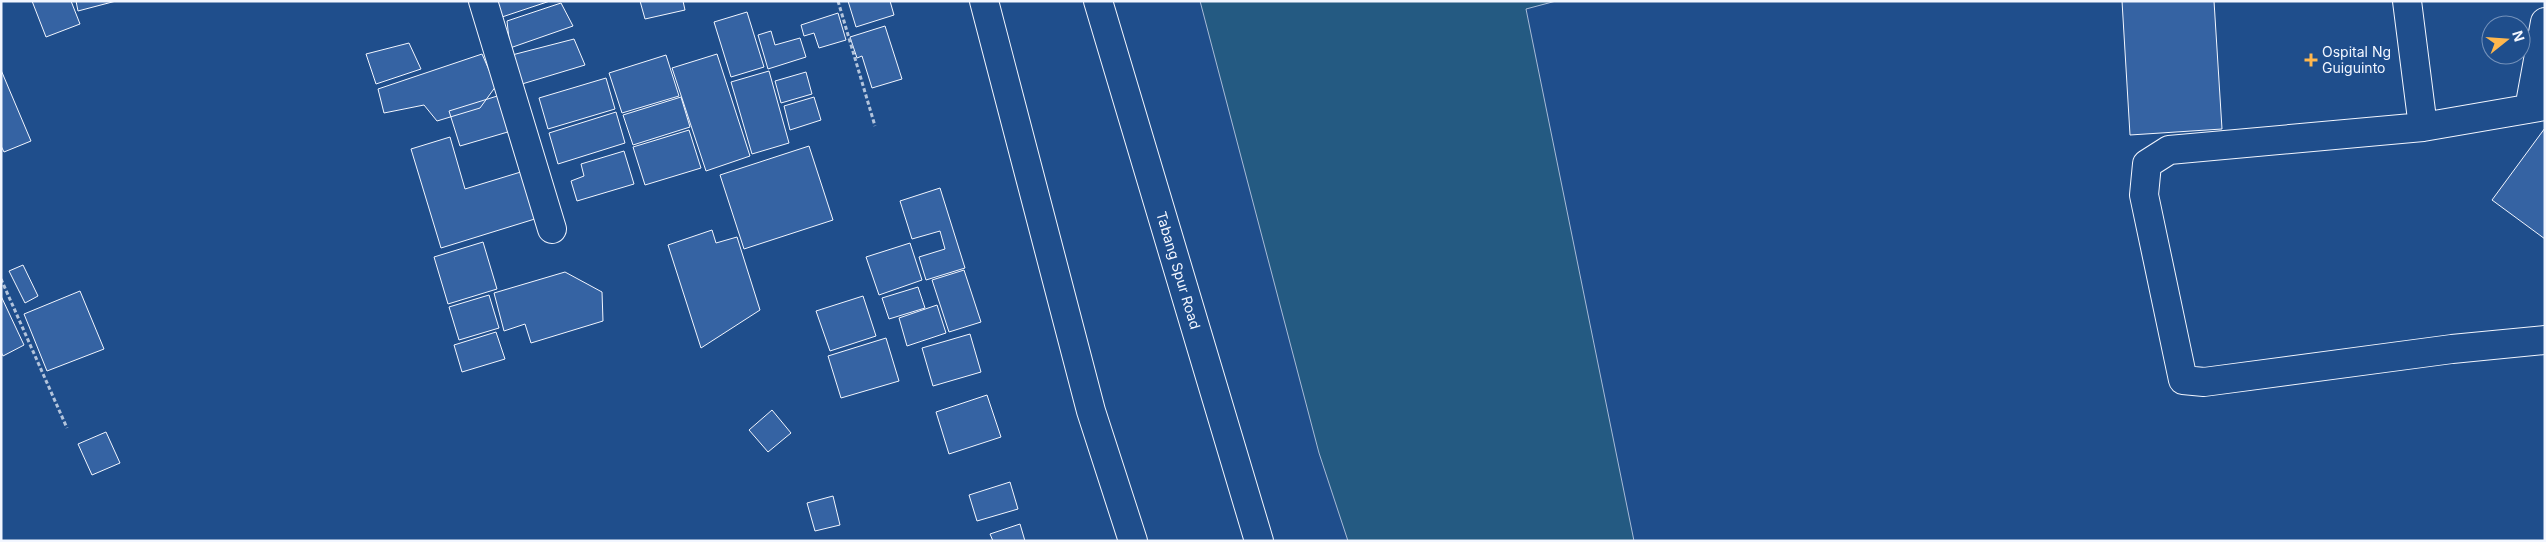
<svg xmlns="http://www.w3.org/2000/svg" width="2546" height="542" font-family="Inter,sans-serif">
	<rect width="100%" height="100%" fill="#1f4e8c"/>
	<path fill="#245a82" stroke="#a8bbd7" d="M1200,1H1556L1526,9L1634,541H1348L1319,453Z"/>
	<path fill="#3563a3" stroke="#f2f6ff" d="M32,1H71L80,24L46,37Z
		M76,1H116L78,11Z
		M496,1H550L499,18Z
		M640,1H683L685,10L645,19Z
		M848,1H890L894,15L856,27Z
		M2122,1H2214L2222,129L2130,135Z
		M561,3L573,26L510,48L507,21Z
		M747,12L764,67L731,77L714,22Z
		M838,13L846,40L819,48L814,33L804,36L801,25Z
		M885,26L902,79L872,88L862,56L857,58L850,37Z
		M771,31L775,45L800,38L806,57L768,69L758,35Z
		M574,39L585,65L522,84L512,55Z
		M409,43L421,69L376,84L366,54Z
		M482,54L496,86L480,108L437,121L424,105L384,113L378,89Z
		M717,54L750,156L706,171L672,68Z
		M666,55L679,96L622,113L609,73Z
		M1,70L31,141L4,152L1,146Z
		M769,71L789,143L752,154L731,82Z
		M806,72L812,94L781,103L775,81Z
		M606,78L615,109L548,129L539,98Z
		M507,93L518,129L460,146L449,111Z
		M681,97L690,127L633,145L623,115Z
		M814,97L821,120L790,130L784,106Z
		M616,112L625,143L558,164L549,133Z
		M2545,128V239L2492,200Z
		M689,130L701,168L645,185L633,147Z
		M450,137L465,189L524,171L538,218L441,248L411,149Z
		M809,146L833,220L744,249L720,175Z
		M624,151L634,184L577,201L571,181L584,176L581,164Z
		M940,188L965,268L926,280L919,257L945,249L940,231L912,239L900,201Z
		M712,230L716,243L737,237L760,310L701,348L668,245Z
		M483,242L497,289L448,304L434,257Z
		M910,243L922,280L879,295L866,257Z
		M23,265L38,296L25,303L9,271Z
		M964,270L981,322L949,332L932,280Z
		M565,272L602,292L603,321L531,343L525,324L504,331L494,293Z
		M918,287L925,308L889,319L882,298Z
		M80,291L104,349L47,371L24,314Z
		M489,295L499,328L459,340L449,307Z
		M1,296L24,345L3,356L1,352Z
		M863,296L876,336L830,351L816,311Z
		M937,305L946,333L907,346L899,318Z
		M496,332L505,359L462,372L454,345Z
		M970,334L981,372L933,386L922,348Z
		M886,338L899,381L841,398L828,356Z
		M987,395L1001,437L949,454L936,412Z
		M772,410L791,433L768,452L749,430Z
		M106,432L120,463L92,475L78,444Z
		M1010,482L1018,509L977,521L969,495Z
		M833,496L840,525L815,531L807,503Z
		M1020,524L1025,541H993L990,534Z"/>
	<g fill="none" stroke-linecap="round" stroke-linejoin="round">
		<defs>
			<path id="street" d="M483,1L552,229
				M2407,1L2423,127
				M2545,106L2423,127L2169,150L2147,164L2144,195L2183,380L2204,382L2452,349L2545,340
				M2529,109L2545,22"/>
			<g id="highway">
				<path d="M984,1L1091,411L1133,541"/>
				<path id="s1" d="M1098,1L1259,541"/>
			</g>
		</defs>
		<use href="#street" stroke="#f2f6ff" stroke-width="30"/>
		<use href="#highway" stroke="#f2f6ff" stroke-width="30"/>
		<path stroke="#b3c4dc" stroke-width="3" stroke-dasharray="4 2.5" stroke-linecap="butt" d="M838,1L875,126
			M1,279L67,428"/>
		<use href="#street" stroke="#1f4e8c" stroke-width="28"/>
		<use href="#highway" stroke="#1f4e8c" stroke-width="28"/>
	</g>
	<path fill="#ffb74d" stroke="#1f4e8c" stroke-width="2" d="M2308.5 52.5h5v5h5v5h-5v5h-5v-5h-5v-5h5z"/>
	<g text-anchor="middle" stroke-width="4" stroke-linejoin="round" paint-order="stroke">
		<g font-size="14" fill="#f2f6ff" stroke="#1f4e8c" text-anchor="start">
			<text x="2322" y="57">Ospital Ng<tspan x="2322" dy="16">Guiguinto</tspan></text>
		</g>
		<g font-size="14" fill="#f2f6ff" stroke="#1f4e8c">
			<text dy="5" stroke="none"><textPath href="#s1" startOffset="281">Tabang Spur Road</textPath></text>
		</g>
	</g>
	<rect width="2546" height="542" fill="none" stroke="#f2f6ff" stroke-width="5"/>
	<g transform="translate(2506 40) rotate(73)"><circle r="24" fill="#1f4e8c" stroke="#7391ba"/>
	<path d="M0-4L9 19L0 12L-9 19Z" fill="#ffb74d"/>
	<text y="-8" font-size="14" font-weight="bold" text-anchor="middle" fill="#f2f6ff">N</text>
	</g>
</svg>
